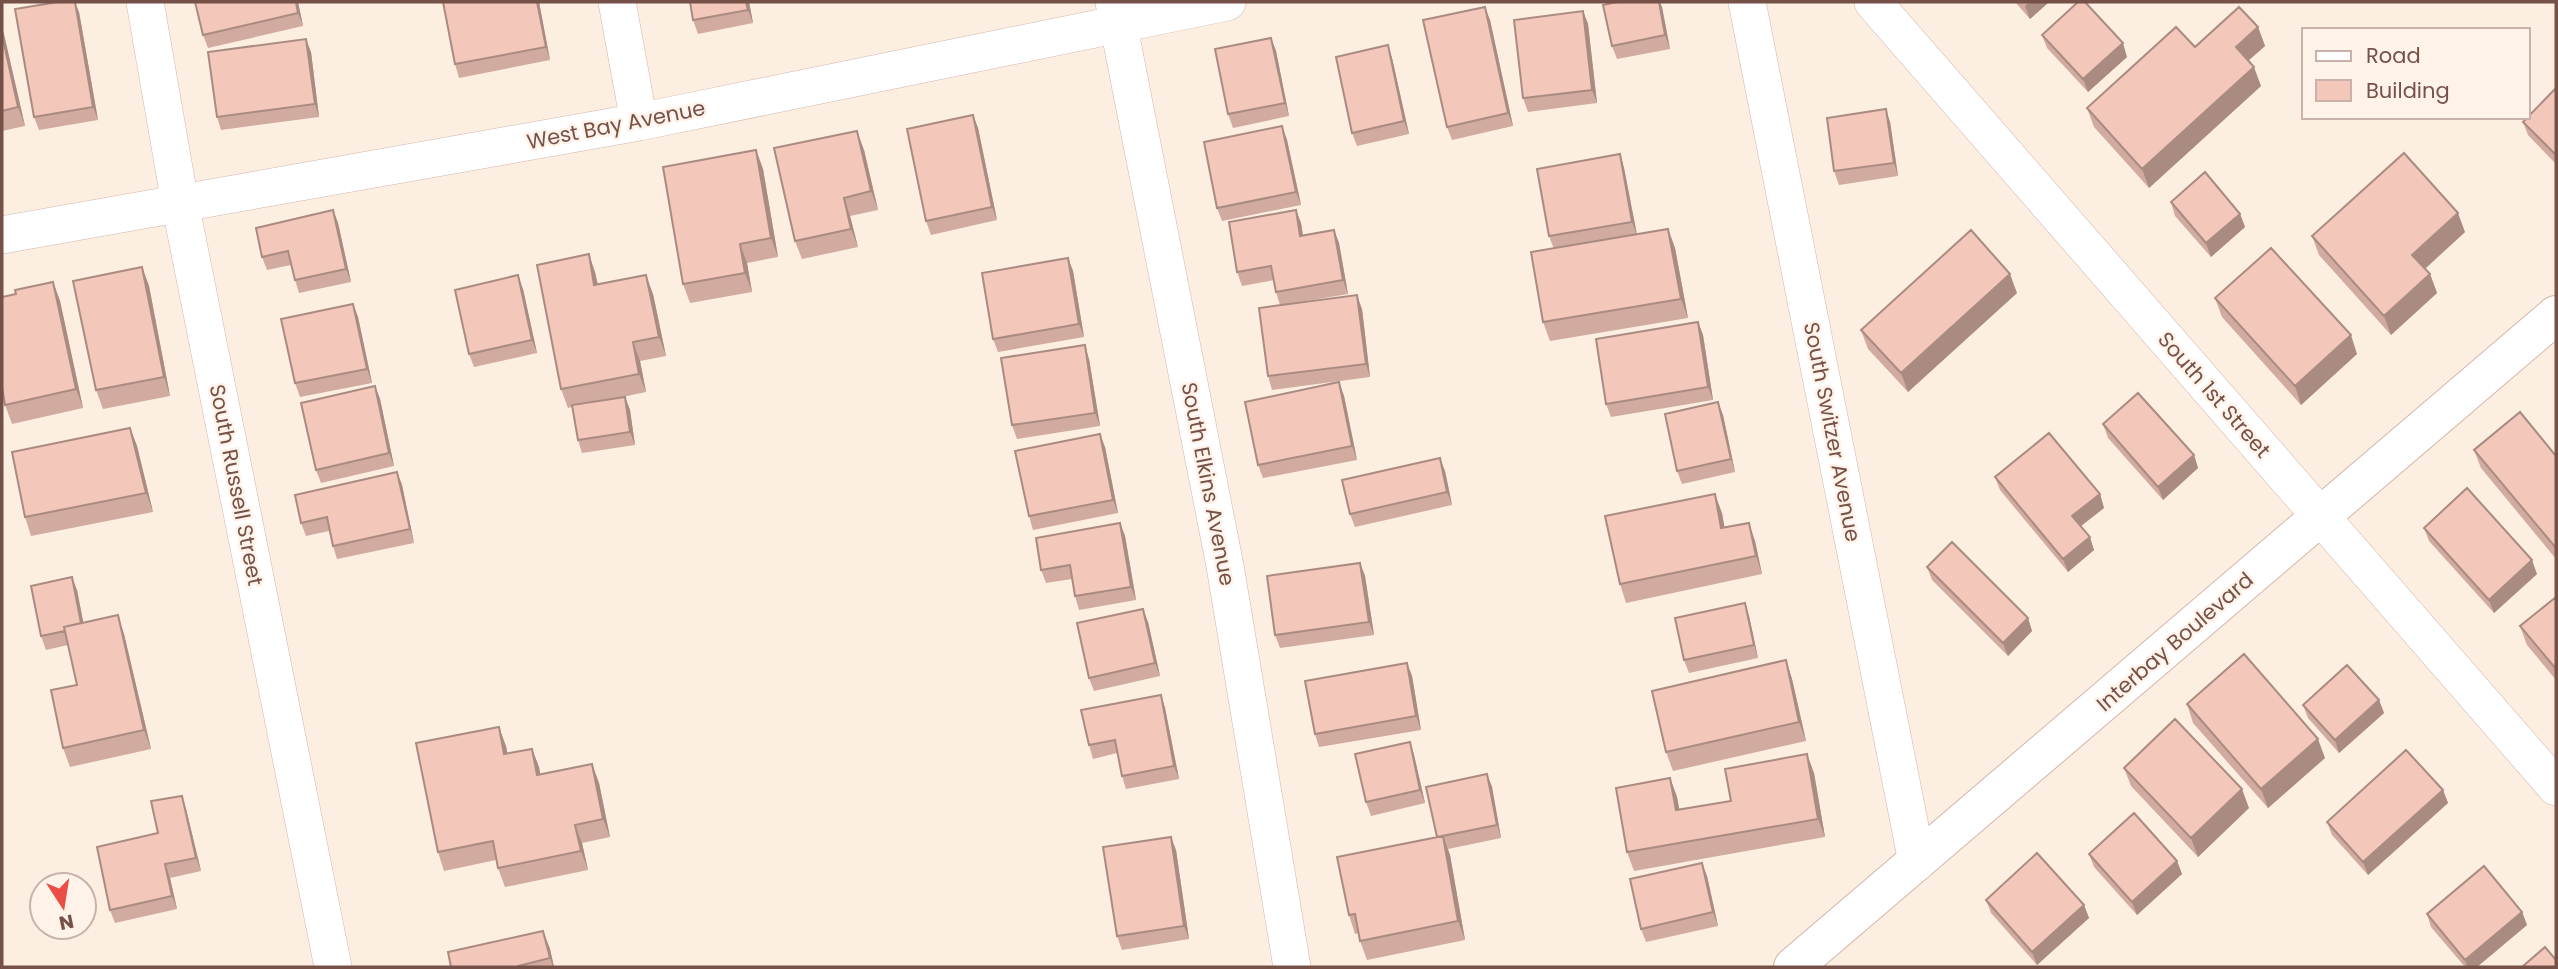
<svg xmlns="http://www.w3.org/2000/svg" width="2558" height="969" font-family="Poppins,sans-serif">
	<rect width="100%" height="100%" fill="#fdeee2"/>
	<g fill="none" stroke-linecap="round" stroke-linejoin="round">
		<defs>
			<path id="street" d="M145,2L180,203L333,967
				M617,2L639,122
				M1114,2L1225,566L1292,967
				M1747,2L1917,862
				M1873,2L2556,787
				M2,235L639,122L1227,2"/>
			<path id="secondary" d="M1793,967L2556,315"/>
		</defs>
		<use href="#street" stroke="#d0b6ac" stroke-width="38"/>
		<use href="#secondary" stroke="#d3b5a9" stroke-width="40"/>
		<use href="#street" stroke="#fff" stroke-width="37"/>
		<use href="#secondary" stroke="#fff" stroke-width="38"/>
	</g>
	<path fill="#d1ab9f" d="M298,2L303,26L208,48L203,35Z
		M446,2H539L550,60L459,78L455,64Z
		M749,2L753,23L698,34L693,20Z
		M2015,2H2049L2030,19Z
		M1662,7L1670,49L1617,59L1612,46Z
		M1583,11L1588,24L1597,103L1528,112L1523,98Z
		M79,12L98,120L39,130L34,117Z
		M1490,20L1513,126L1452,140L1447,127Z
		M2258,27L2265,46L2248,61L2261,86L2149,188L2094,127L2087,108L2195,47Z
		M2,28L25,126L2,131Z
		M2042,35L2127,57L2088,92L2047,48Z
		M1271,38L1276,51L1289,116L1233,128L1228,114Z
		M311,52L319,117L221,130L217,117Z
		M1392,58L1409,134L1357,146L1352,133Z
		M2556,90V164L2528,135L2523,122Z
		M973,115L978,128L997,220L931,235L926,221Z
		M1890,122L1898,176L1839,185L1834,171Z
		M1282,126L1287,140L1301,205L1222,221L1217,208Z
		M756,150L763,169L778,257L747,263L752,292L690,303L683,284Z
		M864,150L878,210L850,216L858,247L802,259L795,241Z
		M1620,154L1624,168L1637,235L1668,229L1675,248L1688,318L1550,341L1543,322L1554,249L1549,236Z
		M2171,202L2240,214L2245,227L2211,257L2175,216Z
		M333,210L338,223L351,282L299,293L295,280L291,265L267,270L262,257Z
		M1296,210L1301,223L1303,235L1334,230L1339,243L1348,294L1288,304L1362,309L1370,377L1272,390L1268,376L1280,305L1276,292L1274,280L1242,286L1237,272Z
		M2465,232L2425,269L2430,274L2437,293L2391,335L2319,255L2312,236Z
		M1068,258L1073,271L1084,337L998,352L993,339Z
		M142,267L149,286L170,396L103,409L96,390Z
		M595,272L598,284L653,294L666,356L640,361L646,392L608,400L625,397L630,410L635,445L582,453L578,440L572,407L568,408L561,389Z
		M53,282L60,301L83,408L12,424L5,405L16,294Z
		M523,289L537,353L474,367L469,354Z
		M2017,293L1908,392L1868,349L1861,330Z
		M2215,298L2357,354L2301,405L2222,317Z
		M353,304L358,317L372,383L300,397L295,383Z
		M1698,322L1703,335L1713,400L1611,417L1606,404Z
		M1089,359L1100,426L1017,439L1012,425Z
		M1339,382L1344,396L1357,460L1263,478L1258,465Z
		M375,386L380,399L394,466L321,483L316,470Z
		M1723,415L1735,472L1682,484L1677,471Z
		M2103,424L2194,455L2198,468L2163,500L2108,438Z
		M130,428L137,446L153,512L31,536L25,517Z
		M1105,447L1118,513L1033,530L1029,516Z
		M2474,450L2556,456V559L2481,468Z
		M1445,471L1452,505L1355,527L1350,514Z
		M397,472L402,485L414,543L337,559L333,546L329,531L306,536L301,523Z
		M1995,477L2100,494L2104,508L2081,526L2094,550L2068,572L2000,490Z
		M1722,513L1724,527L1755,541L1762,574L1626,603L1620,584Z
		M1120,523L1125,536L1136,600L1079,610L1075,596L1072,579L1046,583L1041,570Z
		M2424,528L2537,574L2494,613L2429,541Z
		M1360,563L1365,576L1374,635L1280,648L1275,635Z
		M1927,567L2028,618L2032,631L2008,656L1932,580Z
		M77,590L83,623L124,634L151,749L70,767L63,748L77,685L68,645L46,650L41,636Z
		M2556,597V680L2527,645L2520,626Z
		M1749,616L1758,658L1689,673L1684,660Z
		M1148,622L1160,676L1094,691L1089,678Z
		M1786,660L1792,679L1806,741L1673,771L1666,752Z
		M1407,663L1412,676L1421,730L1319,747L1315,734Z
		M1161,695L1165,708L1179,779L1126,789L1122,776L1117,753L1093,759L1089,745Z
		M2379,700L2384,713L2339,753L2308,718L2303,705Z
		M2187,704L2325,758L2268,808L2193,723Z
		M1410,742L1414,755L1425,803L1371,816L1366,802Z
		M506,746L507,753L532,749L539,767L540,775L592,764L599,783L610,837L582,843L588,870L505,887L498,868L496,860L444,871L438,852Z
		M2124,768L2249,808L2198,857L2131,786Z
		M1814,773L1825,837L1634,871L1627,852L1670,778L1677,797L1679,810L1731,801Z
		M1487,774L1492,787L1501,838L1448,849L1450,855L1465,940L1367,960L1360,941L1359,933L1355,934L1349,915L1437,837Z
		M2443,790L2448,803L2368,875L2332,835L2327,822Z
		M186,809L201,871L170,878L177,909L115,923L110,910L158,833Z
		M1176,850L1189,939L1122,950L1117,936Z
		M2089,854L2177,861L2182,874L2137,915L2094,867Z
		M1707,876L1718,926L1646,942L1641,929Z
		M1986,900L2084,905L2089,918L2037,965L1991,913Z
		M2522,912L2527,925L2477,967H2465L2431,927L2427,914Z
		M543,931L550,949L554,967H451Z"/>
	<path fill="#aa8b82" d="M75,2L79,12L98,120L93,107Z
		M296,2H298L303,26L298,13Z
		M537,2H539L550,60L546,47Z
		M746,2H749L753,23L748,10Z
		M1659,2H1660L1662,7L1670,49L1665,35Z
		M2029,2H2049L2030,19L2025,6Z
		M1485,7L1490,20L1513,126L1508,113Z
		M1583,11L1588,24L1597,103L1592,90Z
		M2258,27L2265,46L2242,66L2236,47Z
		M2,28L4,34L25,126L18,107L2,35Z
		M1271,38L1276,51L1289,116L1285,103Z
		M306,39L311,52L319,117L315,104Z
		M2123,43L2127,57L2088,92L2083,79Z
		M1388,45L1392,58L1409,134L1404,121Z
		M2254,67L2261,86L2149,188L2142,169Z
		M1886,109L1890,122L1898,176L1894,163Z
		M973,115L978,128L997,220L992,207Z
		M1282,126L1287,140L1301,205L1296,192Z
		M857,131L864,150L878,210L871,191Z
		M756,150L763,169L778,257L771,238Z
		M1620,154L1624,168L1637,235L1632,222Z
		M844,198L850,216L858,247L851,229Z
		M333,210L338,223L351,282L346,269Z
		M1296,210L1301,223L1305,249L1300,236Z
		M2458,213L2465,232L2419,274L2412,255Z
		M2240,214L2245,227L2211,257L2206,243Z
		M1668,229L1675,248L1688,318L1681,299Z
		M1334,230L1339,243L1348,294L1343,280Z
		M740,244L747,263L752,292L745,273Z
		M589,254L595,272L601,304L594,285Z
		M1068,258L1073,271L1084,337L1079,324Z
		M142,267L149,286L170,396L164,377Z
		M2010,274L2017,293L1908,392L1901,373Z
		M2430,274L2437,293L2391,335L2384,316Z
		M518,275L523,289L537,353L532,340Z
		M646,275L653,294L666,356L659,337Z
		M53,282L60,301L83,408L76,389Z
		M1357,295L1362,309L1370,377L1366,364Z
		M353,304L358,317L372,383L367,369Z
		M1698,322L1703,335L1713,400L1708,387Z
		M2351,335L2357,354L2301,405L2295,386Z
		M633,342L640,361L646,392L639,374Z
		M1085,345L1089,359L1100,426L1095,413Z
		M1339,382L1344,396L1357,460L1352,446Z
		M375,386L380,399L394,466L389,453Z
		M625,397L630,410L635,445L630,432Z
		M1718,402L1723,415L1735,472L1731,459Z
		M130,428L137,446L153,512L146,493Z
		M1100,434L1105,447L1118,513L1113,500Z
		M2194,455L2198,468L2163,500L2158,487Z
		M1440,458L1445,471L1452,505L1447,492Z
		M397,472L402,485L414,543L410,529Z
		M1715,494L1722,513L1728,546L1721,528Z
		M2100,494L2104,508L2077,529L2072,516Z
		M1120,523L1125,536L1136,600L1131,587Z
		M1749,523L1755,541L1762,574L1756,556Z
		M2090,537L2094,550L2068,572L2063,559Z
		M2532,560L2537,574L2494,613L2489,600Z
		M1360,563L1365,576L1374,635L1369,622Z
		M72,577L77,590L87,641L82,628Z
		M1745,603L1749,616L1758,658L1754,645Z
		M1143,609L1148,622L1160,676L1155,663Z
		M118,615L124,634L151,749L144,730Z
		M2028,618L2032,631L2008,656L2003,643Z
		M1786,660L1792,679L1806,741L1799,722Z
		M1407,663L1412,676L1421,730L1416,716Z
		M1161,695L1165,708L1179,779L1174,766Z
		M2379,700L2384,713L2339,753L2335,740Z
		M499,727L506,746L511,773L504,754Z
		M2318,739L2325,758L2268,808L2261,789Z
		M1410,742L1414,755L1425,803L1420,790Z
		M532,749L539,767L544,794L537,775Z
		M1807,754L1814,773L1825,837L1818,819Z
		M592,764L599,783L610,837L603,819Z
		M1487,774L1492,787L1501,838L1497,825Z
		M1670,778L1677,797L1683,829L1676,810Z
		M2242,789L2249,808L2198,857L2191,838Z
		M2443,790L2448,803L2368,875L2363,862Z
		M182,796L186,809L201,871L196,858Z
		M575,825L582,843L588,870L581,851Z
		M1443,836L1450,855L1465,940L1458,921Z
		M1171,837L1176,850L1189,939L1184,926Z
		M2177,861L2182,874L2137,915L2132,902Z
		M1702,863L1707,876L1718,926L1713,912Z
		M165,864L170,878L177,909L172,896Z
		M2084,905L2089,918L2037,965L2032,952Z
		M2522,912L2527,925L2477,967H2467L2465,960Z
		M543,931L550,949L554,967H553L550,958Z"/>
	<path fill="#f3c7b9" stroke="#aa8b82" stroke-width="2" d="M58,2H75L93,107L34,117L15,9Z
		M195,2H296L298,13L203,35Z
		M443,2H537L546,47L455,64Z
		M690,2H746L748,10L693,20Z
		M1617,2H1659L1665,35L1612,46L1603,5Z
		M2078,2H2085L2123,43L2083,79L2042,35Z
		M1485,7L1508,113L1447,127L1423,20Z
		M2239,7L2258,27L2236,47L2254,67L2142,169L2087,108L2176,27L2195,47Z
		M1583,11L1592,90L1523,98L1514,20Z
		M2,35L18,107L2,111Z
		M1271,38L1285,103L1228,114L1215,49Z
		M306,39L315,104L217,117L208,52Z
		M1388,45L1404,121L1352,133L1336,57Z
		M2555,89L2556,90V155L2523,122Z
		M1886,109L1894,163L1834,171L1827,118Z
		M973,115L992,207L926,221L907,129Z
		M1282,126L1296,192L1217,208L1204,142Z
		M857,131L871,191L844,198L851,229L795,241L774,148Z
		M756,150L771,238L740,244L745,273L683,284L663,167Z
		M2404,153L2458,213L2412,255L2430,274L2384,316L2312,236Z
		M1620,154L1632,222L1549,236L1537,169Z
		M2205,172L2240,214L2206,243L2171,202Z
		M333,210L346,269L295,280L288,251L262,257L256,228Z
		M1296,210L1300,236L1334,230L1343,280L1276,292L1271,266L1237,272L1229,222Z
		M1668,229L1681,299L1543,322L1531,252Z
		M1971,230L2010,274L1901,373L1861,330Z
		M2271,248L2351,335L2295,386L2215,298Z
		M589,254L594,285L646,275L659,337L633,342L639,374L561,389L537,265Z
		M1068,258L1079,324L993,339L982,273Z
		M142,267L164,377L96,390L73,281Z
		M518,275L532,340L469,354L455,290Z
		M53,282L76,389L5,405L2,387V297L16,294L15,290Z
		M1357,295L1366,364L1268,376L1259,308Z
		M353,304L367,369L295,383L281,319Z
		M1698,322L1708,387L1606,404L1596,339Z
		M1085,345L1095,413L1012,425L1001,358Z
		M1339,382L1352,446L1258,465L1245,402Z
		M375,386L389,453L316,470L301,403Z
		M2138,393L2194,455L2158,487L2103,424Z
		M625,397L630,432L578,440L572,405Z
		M1718,402L1731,459L1677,471L1665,414Z
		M2520,412L2556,456V548L2474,450Z
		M130,428L146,493L25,517L12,452Z
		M2049,433L2100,494L2072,516L2090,537L2063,559L1995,477Z
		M1100,434L1113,500L1029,516L1015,451Z
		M1440,458L1447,492L1350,514L1342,480Z
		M397,472L410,529L333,546L327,517L301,523L295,495Z
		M2467,488L2532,560L2489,600L2424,528Z
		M1715,494L1721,528L1749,523L1756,556L1620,584L1605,516Z
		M1120,523L1131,587L1075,596L1070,565L1041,570L1036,538Z
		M1952,542L2028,618L2003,643L1927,567Z
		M1360,563L1369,622L1275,635L1267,576Z
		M72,577L81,623L64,627L65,631L41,636L31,586Z
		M2556,597V669L2520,626Z
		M1745,603L1754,645L1684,660L1675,618Z
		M1143,609L1155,663L1089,678L1077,623Z
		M118,615L144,730L63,748L51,690L77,685L64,627Z
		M2244,654L2318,739L2261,789L2187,704Z
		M1786,660L1799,722L1666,752L1652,691Z
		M1407,663L1416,716L1315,734L1305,681Z
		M2347,665L2379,700L2335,740L2303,705Z
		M1161,695L1174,766L1122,776L1115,740L1089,745L1081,710Z
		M2175,719L2242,789L2191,838L2124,768Z
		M499,727L504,754L532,749L537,775L592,764L603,819L575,825L581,851L498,868L493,841L438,852L416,743Z
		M1410,742L1420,790L1366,802L1355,754Z
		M2406,750L2443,790L2363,862L2327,822Z
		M1807,754L1818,819L1627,852L1616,788L1670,778L1676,810L1731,801L1725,769Z
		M1487,774L1497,825L1437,837L1426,787Z
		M182,796L196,858L165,864L172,896L110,910L97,847L158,833L151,801Z
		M2134,813L2177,861L2132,902L2089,854Z
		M1443,836L1458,921L1360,941L1355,914L1349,915L1337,857Z
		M1171,837L1184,926L1117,936L1103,847Z
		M2037,853L2084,905L2032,952L1986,900Z
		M1702,863L1713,912L1641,929L1630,879Z
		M2484,866L2522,912L2465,960L2427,914Z
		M543,931L550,958L518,966V967H451L448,952Z
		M2545,947L2556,960V967H2522Z"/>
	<g text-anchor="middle" stroke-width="5" stroke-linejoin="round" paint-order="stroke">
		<g font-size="21" fill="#755148" stroke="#fff3e9">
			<text transform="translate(616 125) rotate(-11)" y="7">West Bay Avenue</text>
			<text transform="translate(2214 395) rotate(49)" y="7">South 1st Street</text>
			<text transform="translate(1832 432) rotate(79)" y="7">South Switzer Avenue</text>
			<text transform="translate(1208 484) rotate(79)" y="7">South Elkins Avenue</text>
			<text transform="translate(236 485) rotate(79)" y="7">South Russell Street</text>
			<text transform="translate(2175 642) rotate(-41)" y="7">Interbay Boulevard</text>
		</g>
	</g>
	<rect width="2558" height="969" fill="none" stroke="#755148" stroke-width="7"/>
	<rect x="2302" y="28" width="228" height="91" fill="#fff3e9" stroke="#c8b2a9" stroke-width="2"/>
	<rect x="2316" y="51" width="35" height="10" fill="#ffffff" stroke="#c8b2a9" stroke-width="2"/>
	<text x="2366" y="63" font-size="21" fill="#755148">Road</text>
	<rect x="2316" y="80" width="35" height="21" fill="#f3c7b9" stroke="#c8b2a9" stroke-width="2"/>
	<text x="2366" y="98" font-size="21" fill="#755148">Building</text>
	<g transform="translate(63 906) rotate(168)"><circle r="33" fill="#fff3e9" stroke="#c8b2a9" stroke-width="2"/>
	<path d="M0-5L12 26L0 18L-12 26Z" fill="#ea4e44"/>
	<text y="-10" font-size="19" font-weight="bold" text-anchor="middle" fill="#755148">N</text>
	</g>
</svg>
